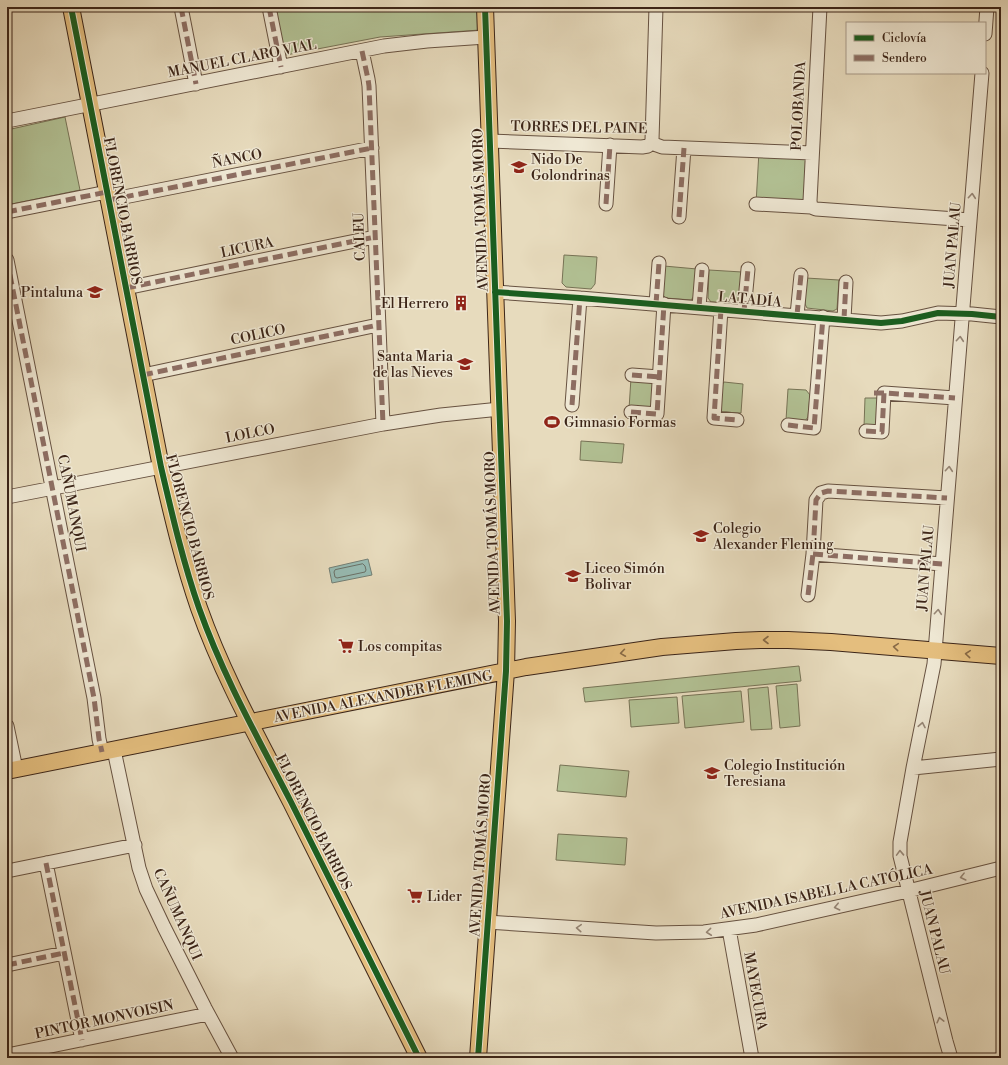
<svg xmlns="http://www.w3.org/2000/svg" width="1008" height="1065" font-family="'Libre Bodoni',serif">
	<rect width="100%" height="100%" fill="#e7dbbd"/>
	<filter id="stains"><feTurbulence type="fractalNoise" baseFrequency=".005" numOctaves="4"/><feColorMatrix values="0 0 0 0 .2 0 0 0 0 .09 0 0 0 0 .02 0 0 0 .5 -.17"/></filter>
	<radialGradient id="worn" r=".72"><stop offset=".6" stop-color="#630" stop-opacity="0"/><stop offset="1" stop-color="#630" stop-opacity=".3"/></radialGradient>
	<path fill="#b2c194" stroke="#777356" d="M274,7H479L480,30L380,37L286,55Z
		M65,117L80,190L7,205V130Z
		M759,151L812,153L811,207L756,204Z
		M564,255L597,257L595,284L591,289L566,287L562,283Z
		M664,266L697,269L695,295L691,300L666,298L662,294Z
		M709,270L742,272L740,299L736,304L711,302L708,298Z
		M806,278L839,280L837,309L833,311L807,308L805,304Z
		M631,378L655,384L653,407L629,409Z
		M724,382L743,384L741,413L722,412L720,408L722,385Z
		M788,389L806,390L810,395L808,417L805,421L786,420Z
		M865,398H878V423L874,427H864Z
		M581,441L624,444L622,463L580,460Z
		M799,666L801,681L585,702L583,688Z
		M797,684L800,726L780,728L776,686Z
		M768,687L772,729L751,730L748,689Z
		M741,691L744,722L685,728L682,696Z
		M677,697L679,723L631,727L629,700Z
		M560,765L629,771L626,797L557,791Z
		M558,834L627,838L625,865L556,860Z"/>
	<path fill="#97bbb3" stroke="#737f75" d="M368,559L372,575L332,583L329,568Z"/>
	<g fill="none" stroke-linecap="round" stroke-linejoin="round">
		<path stroke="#6a7066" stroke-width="1" d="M363,564L365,566L366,570L365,572L337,578L335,577L334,572L335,570Z"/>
		<defs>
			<path id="minor" d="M181,7L196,84
				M269,7L281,67
				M985,34L987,7
				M362,51L368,79L369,86L383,424
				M7,121L384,46L427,41L486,37
				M490,141L642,147L648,146L651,143
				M651,143L662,147L812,153
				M651,143L652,140L656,7
				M109,200L372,148
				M606,204L610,145
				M756,204L811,207L816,209L970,220
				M811,207L810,201L820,7
				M7,212L107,192
				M679,217L684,148
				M7,260L94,698L99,739L102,752
				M126,288L247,263L375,237
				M495,292L580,298L881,323L902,321L938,313L972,314L1001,317
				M656,304L659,263
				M699,307L702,270
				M721,309L714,418L737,420
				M744,311L748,269
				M797,315L801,275
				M844,319L846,282
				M143,375L378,325
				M632,375L659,377
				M572,405L580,298
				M631,412L657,414L664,304
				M788,425L814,428L823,317
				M866,431L882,432L884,393L955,398
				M7,497L383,424L441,415L500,409
				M813,554L942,564
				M808,595L813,554L816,500L821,493L828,491L947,498
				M7,726L16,769
				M114,750L139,868L146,889L164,927L205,1008L232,1058
				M913,768L1001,759
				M46,863L82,1040
				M7,871L135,845
				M487,922L656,933L704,932L756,925L908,891L1001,868
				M729,929L752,1058
				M7,965L64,953
				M7,1055L208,1014
				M951,1058L946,1041L900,856V842L913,768L934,664L982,73"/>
			<path id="major" d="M71,7L161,467C172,514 183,562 199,608C223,676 258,738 291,802C334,887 376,973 419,1058
				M7,771L526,667L662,647L736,641L760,640H788L831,642L1001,656
				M478,1058L506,671L507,621L485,7"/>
		</defs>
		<use href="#minor" stroke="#675241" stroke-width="15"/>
		<use href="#major" stroke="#3c2518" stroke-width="18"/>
		<use href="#minor" stroke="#efe8d4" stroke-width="13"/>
		<use href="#major" stroke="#e4be7e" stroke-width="16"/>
		<path stroke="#8d6e63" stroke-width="5" stroke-dasharray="10 5" stroke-linecap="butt" d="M181,7L196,84
			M269,7L281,67
			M362,51L368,79L369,86L383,424
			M109,200L372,148
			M606,204L610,145
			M7,212L107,192
			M679,217L684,148
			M7,260L94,698L99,739L102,752
			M126,288L247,263L375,237
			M656,304L659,263
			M699,307L702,270
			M721,309L714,418L737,420
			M744,311L748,269
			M797,315L801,275
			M844,319L846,282
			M143,375L378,325
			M632,375L659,377
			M874,393H884
			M572,405L580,298
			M631,412L657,414L664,304
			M788,425L814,428L823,317
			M866,431L882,432L884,393L955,398
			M813,554L942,564
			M808,595L813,554L816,500L821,493L828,491L947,498
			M46,863L82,1040
			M7,965L64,953"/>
		<defs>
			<path id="cycleway" d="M71,7L161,467C172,514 183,562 199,608C223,676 258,738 291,802C334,887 376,973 419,1058
				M495,292L580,298L881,323L902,321L938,313L972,314L1001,317
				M478,1058L506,671L507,621L485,7"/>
		</defs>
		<use href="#cycleway" stroke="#efe8d4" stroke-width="8"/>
		<use href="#cycleway" stroke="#1b5e20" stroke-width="6"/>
	</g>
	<defs><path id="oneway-chevron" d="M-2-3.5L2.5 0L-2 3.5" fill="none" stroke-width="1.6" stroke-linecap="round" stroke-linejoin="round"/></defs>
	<g stroke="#968676">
		<use href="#oneway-chevron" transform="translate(972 196) rotate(-85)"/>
		<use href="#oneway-chevron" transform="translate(960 339) rotate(-85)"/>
		<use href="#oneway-chevron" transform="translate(949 469) rotate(-85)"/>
		<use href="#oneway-chevron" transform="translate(938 612) rotate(-85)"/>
		<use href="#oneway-chevron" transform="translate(922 725) rotate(-79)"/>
		<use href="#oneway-chevron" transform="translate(900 853) rotate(-92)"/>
		<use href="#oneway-chevron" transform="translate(963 877) rotate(166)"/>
		<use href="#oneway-chevron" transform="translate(837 907) rotate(167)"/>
		<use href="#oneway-chevron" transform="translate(579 928) rotate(-176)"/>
		<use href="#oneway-chevron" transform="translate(709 932) rotate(174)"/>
		<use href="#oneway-chevron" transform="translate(940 1020) rotate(-104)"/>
	</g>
	<g stroke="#886a46">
		<use href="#oneway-chevron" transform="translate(766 640) rotate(-180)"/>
		<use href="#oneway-chevron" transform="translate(896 647) rotate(-175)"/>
		<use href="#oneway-chevron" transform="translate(623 653) rotate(172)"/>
		<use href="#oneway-chevron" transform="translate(968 654) rotate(-175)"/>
	</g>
	<defs>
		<symbol id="school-bare" viewBox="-9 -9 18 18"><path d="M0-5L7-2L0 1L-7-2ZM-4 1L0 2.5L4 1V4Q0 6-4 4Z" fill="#8f2418" stroke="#efe8d4" stroke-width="2.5" paint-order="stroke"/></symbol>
		<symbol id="building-bare" viewBox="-9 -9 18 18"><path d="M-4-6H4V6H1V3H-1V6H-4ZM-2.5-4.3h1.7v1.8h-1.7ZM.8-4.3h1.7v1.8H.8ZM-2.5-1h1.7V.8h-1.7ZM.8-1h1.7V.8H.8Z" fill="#8f2418" stroke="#efe8d4" stroke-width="2.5" paint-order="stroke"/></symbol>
		<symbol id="stadium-bare" viewBox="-9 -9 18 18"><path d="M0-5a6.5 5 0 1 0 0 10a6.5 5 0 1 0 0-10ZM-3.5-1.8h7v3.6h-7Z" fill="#8f2418" stroke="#efe8d4" stroke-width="2.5" paint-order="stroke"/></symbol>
		<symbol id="supermarket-bare" viewBox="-9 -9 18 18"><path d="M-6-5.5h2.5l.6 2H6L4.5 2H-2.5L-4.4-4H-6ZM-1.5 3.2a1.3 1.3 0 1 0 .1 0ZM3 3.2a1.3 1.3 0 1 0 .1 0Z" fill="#8f2418" stroke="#efe8d4" stroke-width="2.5" paint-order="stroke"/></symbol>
	</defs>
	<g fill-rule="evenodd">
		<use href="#school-bare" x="508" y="156" width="22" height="22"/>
		<use href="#school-bare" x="84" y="281" width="22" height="22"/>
		<use href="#building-bare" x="450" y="292" width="22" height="22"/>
		<use href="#school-bare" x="454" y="353" width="22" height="22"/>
		<use href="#stadium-bare" x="541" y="411" width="22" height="22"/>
		<use href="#school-bare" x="690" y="525" width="22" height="22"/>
		<use href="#school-bare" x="562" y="565" width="22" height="22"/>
		<use href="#supermarket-bare" x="335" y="635" width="22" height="22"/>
		<use href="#school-bare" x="701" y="762" width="22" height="22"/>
		<use href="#supermarket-bare" x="404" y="885" width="22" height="22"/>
	</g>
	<g text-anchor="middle" stroke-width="3" stroke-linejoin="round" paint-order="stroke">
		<g font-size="14" fill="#3c2518" stroke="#efe8d4">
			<text transform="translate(242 58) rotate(-11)" y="5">MANUEL CLARO VIAL</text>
			<text transform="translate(798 106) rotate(-87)" y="5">POLOBANDA</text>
			<text transform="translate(579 127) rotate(1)" y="5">TORRES DEL PAINE</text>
			<text transform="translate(237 158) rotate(-11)" y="5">ÑANCO</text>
			<text transform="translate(480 210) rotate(-92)" y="5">AVENIDA TOMÁS MORO</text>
			<text transform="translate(123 211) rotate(79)" y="5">FLORENCIO BARRIOS</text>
			<text transform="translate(359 237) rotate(-92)" y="5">CALEU</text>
			<text transform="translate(952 245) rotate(-85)" y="5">JUAN PALAU</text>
			<text transform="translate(247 247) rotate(-12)" y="5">LICURA</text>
			<text transform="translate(750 299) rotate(5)" y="5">LATADÍA</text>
			<text transform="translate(258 334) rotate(-12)" y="5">COLICO</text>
			<text transform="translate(250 433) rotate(-11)" y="5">LOLCO</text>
			<text transform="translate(72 503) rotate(79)" y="5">CAÑUMANQUI</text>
			<text transform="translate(190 527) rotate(75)" y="5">FLORENCIO BARRIOS</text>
			<text transform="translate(492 533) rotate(-92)" y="5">AVENIDA TOMÁS MORO</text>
			<text transform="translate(925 568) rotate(-85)" y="5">JUAN PALAU</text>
			<text transform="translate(383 696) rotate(-11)" y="5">AVENIDA ALEXANDER FLEMING</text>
			<text transform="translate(314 822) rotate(63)" y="5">FLORENCIO BARRIOS</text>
			<text transform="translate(480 855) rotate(-86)" y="5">AVENIDA TOMÁS MORO</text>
			<text transform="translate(826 891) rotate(-12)" y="5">AVENIDA ISABEL LA CATÓLICA</text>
			<text transform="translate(178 914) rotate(66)" y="5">CAÑUMANQUI</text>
			<text transform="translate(935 932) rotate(76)" y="5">JUAN PALAU</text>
			<text transform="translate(756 991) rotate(80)" y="5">MAYECURA</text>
			<text transform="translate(104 1019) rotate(-12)" y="5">PINTOR MONVOISIN</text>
		</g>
		<g font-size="14" fill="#3c2518" stroke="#efe8d4" text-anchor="start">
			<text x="531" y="164">Nido De<tspan x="531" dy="16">Golondrinas</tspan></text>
			<text x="83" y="297" text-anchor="end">Pintaluna</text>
			<text x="449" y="308" text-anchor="end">El Herrero</text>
			<text x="453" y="361" text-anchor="end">Santa Maria<tspan x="453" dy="16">de las Nieves</tspan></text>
			<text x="564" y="427">Gimnasio Formas</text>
			<text x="713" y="533">Colegio<tspan x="713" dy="16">Alexander Fleming</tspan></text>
			<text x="585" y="573">Liceo Simón<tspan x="585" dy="16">Bolivar</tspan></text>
			<text x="358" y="651">Los compitas</text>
			<text x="724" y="770">Colegio Institución<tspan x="724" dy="16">Teresiana</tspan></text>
			<text x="427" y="901">Lider</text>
		</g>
	</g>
	<rect width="1008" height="1065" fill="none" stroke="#e7dbbd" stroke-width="24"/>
	<rect x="8" y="8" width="992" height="1049" fill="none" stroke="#3c2518" stroke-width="2"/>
	<rect x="12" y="12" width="984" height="1041" fill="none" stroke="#3c2518"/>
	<rect x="846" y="22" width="140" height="52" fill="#efe8d4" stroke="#a79a89"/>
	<rect x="854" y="35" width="20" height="6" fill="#1b5e20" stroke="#a79a89"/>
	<text x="882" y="42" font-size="12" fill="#3c2518">Ciclovía</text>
	<rect x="854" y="55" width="20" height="6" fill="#8d6e63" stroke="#a79a89"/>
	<text x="882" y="62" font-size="12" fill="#3c2518">Sendero</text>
	<rect width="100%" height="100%" filter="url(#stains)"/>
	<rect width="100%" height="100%" fill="url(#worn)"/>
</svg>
